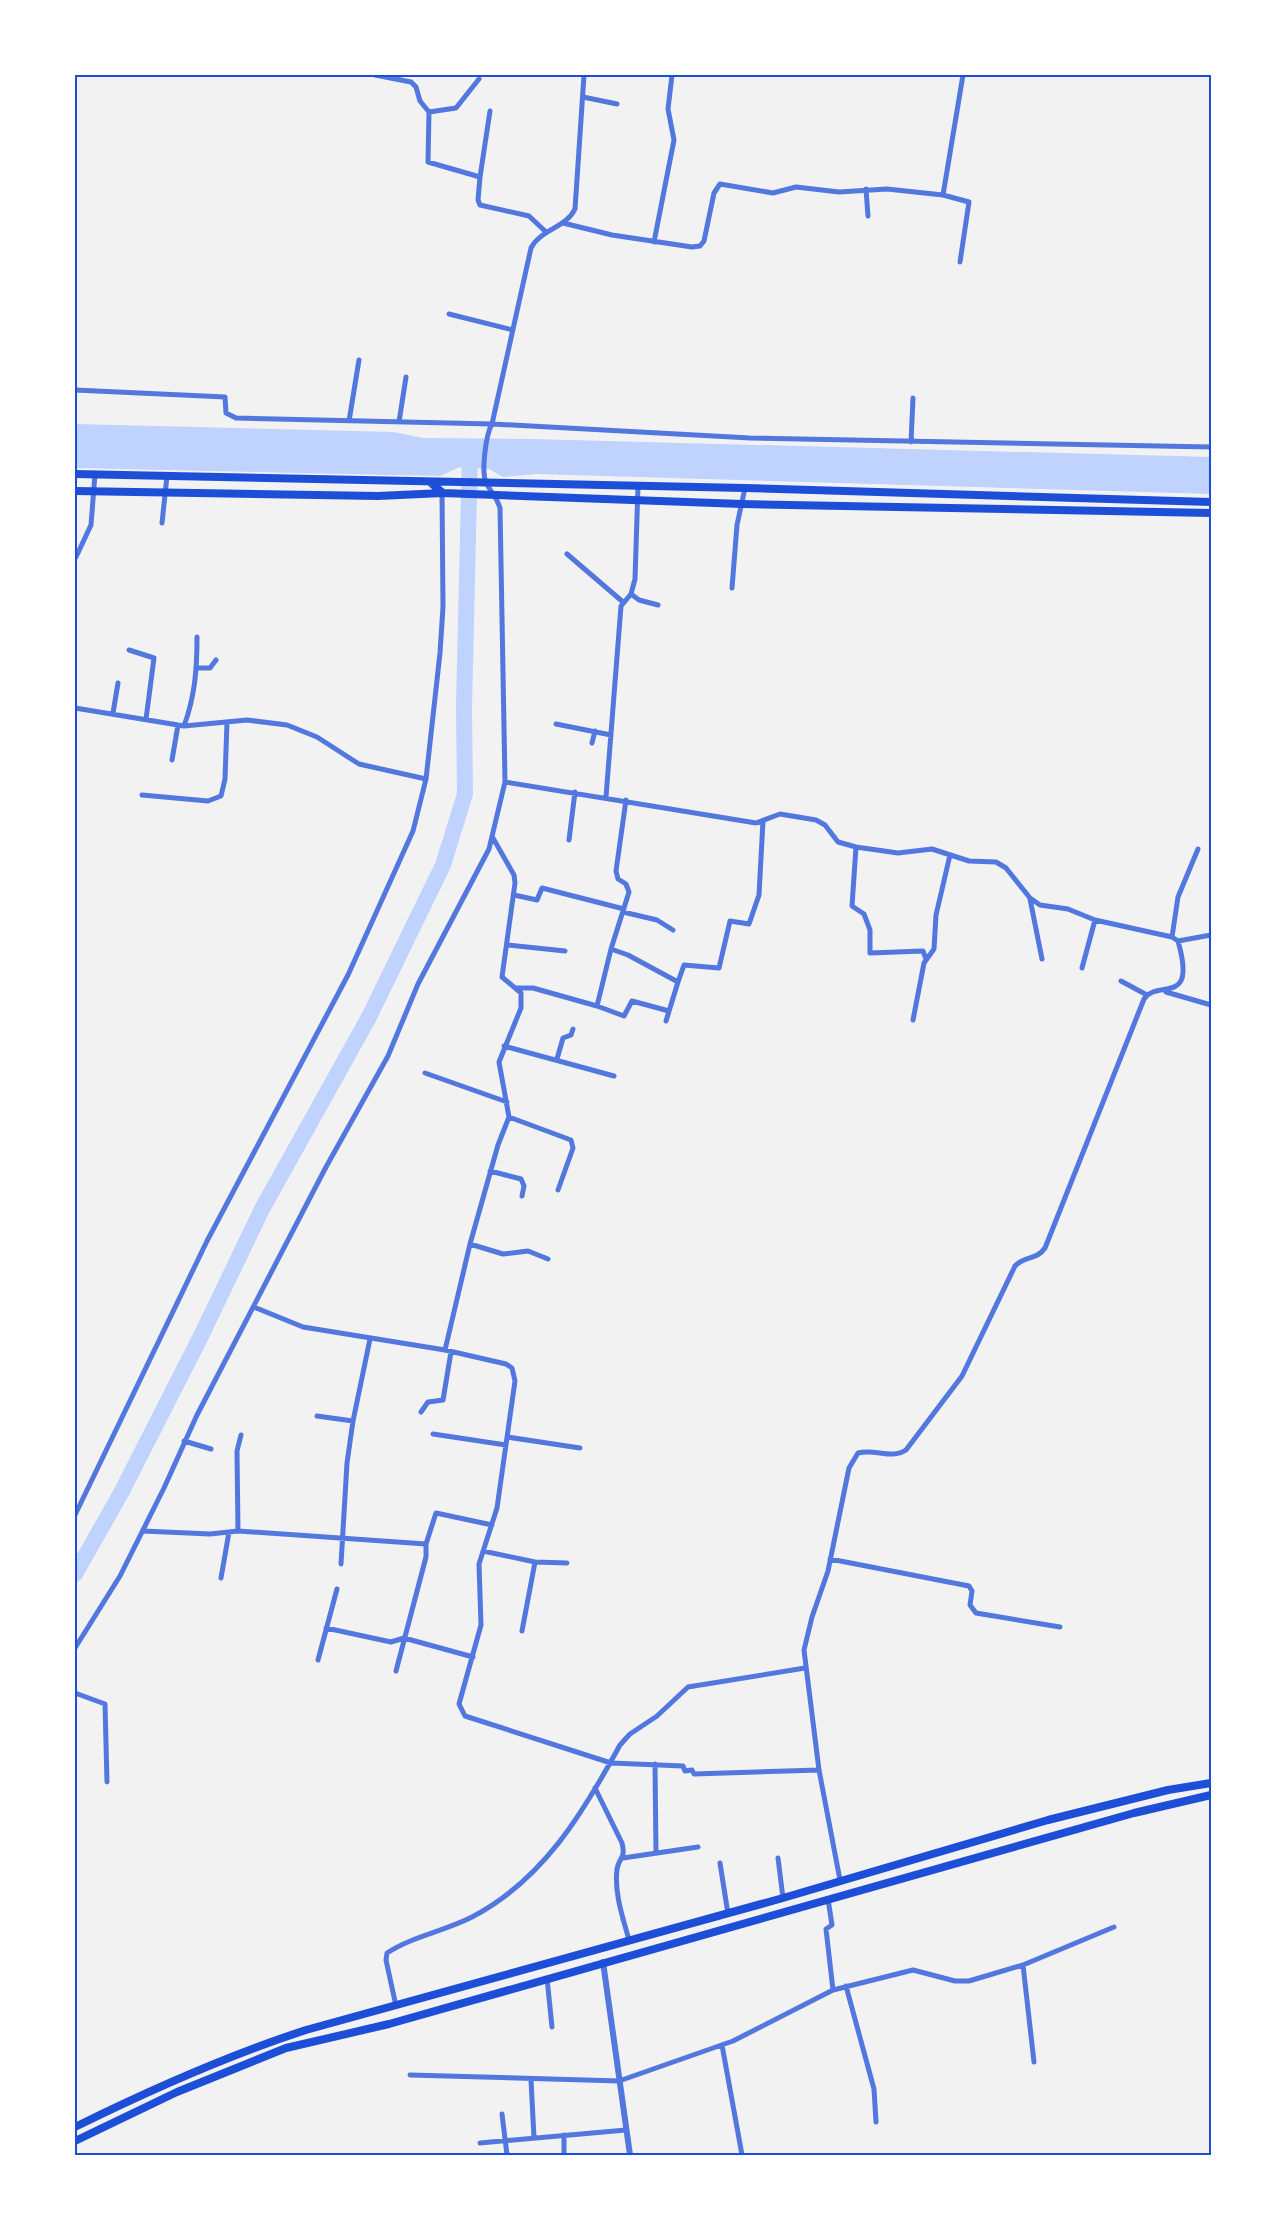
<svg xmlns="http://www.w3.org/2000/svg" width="1286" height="2230" font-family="'Fira Sans Condensed',sans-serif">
	<rect width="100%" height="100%" fill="#f2f2f2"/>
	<path fill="#bfd3fe" d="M75,424L393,432L424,438L533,439L1211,457V494L537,474L503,477L489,469L460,467L440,476L75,468Z"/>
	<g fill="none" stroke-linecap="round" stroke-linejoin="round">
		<path stroke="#bfd3fe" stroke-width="16" d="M75,1574L121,1493L201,1336L262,1209L369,1017L443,865L465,794L464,707L470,451"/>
		<path stroke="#5277de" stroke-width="5" d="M375,75L411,82L416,87L420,101L429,112L428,162L480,177L478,200L480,205L529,216L546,232
			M583,97L617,104
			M429,112L456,108L479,79
			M480,177L490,111
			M866,189L868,216
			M943,195L969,202L960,262
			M563,223L612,235L692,247L700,246L704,241L714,193L720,184L773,193L796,187L839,192L887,189L943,195L963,75
			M654,242L674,140L668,109L672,75
			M449,314L513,330
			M75,390L225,397L226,413L236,418L492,424L750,438L1211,447
			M349,421L359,360
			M399,422L406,377
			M911,442L913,398
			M162,523L167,476
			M567,554L623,602
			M76,557L91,525L95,474
			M732,588L737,525L745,488
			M631,594L639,600L658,605
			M129,650L154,658L146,719
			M197,668H210L216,660
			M75,708L184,726L247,720L287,725L317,737L359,764L426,779
			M113,713L118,683
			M556,724L611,735
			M184,726C195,696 197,669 197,637
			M592,743L595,731
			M172,760L178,725
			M505,782L756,823L780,814L816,820L825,825L838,842L856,847L898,853L932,849L969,861L996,862L1006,868L1030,898L1040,905L1068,909L1095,920L1172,937L1178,941C1197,1008 1158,978 1144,999L1045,1248C1037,1260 1024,1256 1015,1266L962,1376L906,1450C891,1460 875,1448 858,1453L849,1468L828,1571L812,1617L804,1650L819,1770L840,1880
			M142,795L208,801L221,796L225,779L227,722
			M606,797L621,606L631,594L635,579L638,486
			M569,840L575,792
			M856,847L852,906L864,914L870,930V953L923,951L926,959
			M514,895L537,900L542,888L624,909
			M1030,899L1042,959
			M623,912L657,920L673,930
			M1172,937L1178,897L1198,849
			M1178,941L1211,935
			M507,945L565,951
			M611,949L628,955L678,982L666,1021
			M1082,968L1095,920
			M1121,981L1147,995
			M678,982L684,965L719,968L730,921L749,924L759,895L763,821
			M517,988H533L597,1006L611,949L629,892L626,884L618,879L616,871L626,800
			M1166,992L1211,1005
			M597,1006L624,1016L632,1001L669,1011
			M913,1020L924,963L934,949L936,915L950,855
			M504,1046L614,1076
			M557,1059L563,1038L571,1035L573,1029
			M425,1073L507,1102
			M509,1117L571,1140L573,1148L558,1190
			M490,1171L521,1179L524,1186L522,1196
			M470,1244L503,1254L528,1251L548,1259
			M254,1307L303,1327L445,1350L506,1364L512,1368L515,1381L497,1508L479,1564L481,1625L459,1704L465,1716L611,1763L683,1766L685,1771L692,1770L694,1774L819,1770
			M445,1350L470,1244L498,1145L509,1117L499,1062L521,1008V993L502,977L515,883L514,875L493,838
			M421,1412L428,1402L443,1400L451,1352
			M317,1416L353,1421
			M433,1434L506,1445
			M507,1437L580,1448
			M184,1441L211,1449
			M75,1515L207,1241L348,975L413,831L426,779L440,653L443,607L442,491
			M143,1531L210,1534L238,1531L426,1544V1557L396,1671
			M238,1531L237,1451L241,1435
			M426,1544L436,1513L492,1525
			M483,1551L535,1562L567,1563
			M830,1559L969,1586L972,1591L970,1605L976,1613L1060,1627
			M341,1564L347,1463L353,1421L370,1339
			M221,1578L229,1532
			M326,1628L391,1642L404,1638L473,1657
			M522,1631L535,1562
			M75,1648L120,1576L164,1488L197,1415L326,1167L388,1056L418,984L489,849L505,782L500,508C496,495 490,492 486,482C481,471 486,434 492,424L531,248C541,229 566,228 575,209L584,75
			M318,1660L337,1589
			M75,1693L105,1704L107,1782
			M655,1764L656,1853
			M595,1788L622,1843C626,1859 619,1857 617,1869C614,1893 623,1918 629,1940
			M623,1858L698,1847
			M778,1858L783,1898
			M720,1863L728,1914
			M828,1899L832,1925L826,1929L833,1990
			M1023,1965L1034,2062
			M547,1978L552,2027
			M846,1986L874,2089L876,2122
			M396,2006L386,1960L387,1953C413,1936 445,1931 472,1917C543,1880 583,1813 620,1745L630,1734L657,1716L688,1687L805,1668
			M722,2045L742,2155
			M410,2075L619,2081L733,2041L833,1990L913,1970L955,1981H969L1023,1965L1114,1927
			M531,2080L534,2138
			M502,2114L507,2155
			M564,2135V2155
			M480,2143L626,2130"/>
		<path stroke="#5277de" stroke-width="6" d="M603,1962L630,2155"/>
		<path stroke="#1d4ed8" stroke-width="8" d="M75,474L745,488L1211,502
			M431,483L443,493L742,504L1211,513
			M75,491L378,496L443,493"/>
		<path stroke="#1d4ed8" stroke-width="8" d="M75,2127C150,2090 226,2056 306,2030L783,1898L1048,1820L1168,1790L1211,1783
			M75,2141L177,2092L286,2048L389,2024L1134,1813L1211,1795"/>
	</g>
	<rect width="1286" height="2230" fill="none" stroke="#ffffff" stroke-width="153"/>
	<rect x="76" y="76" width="1134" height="2078" fill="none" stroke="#1d4ed8" stroke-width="2"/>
</svg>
